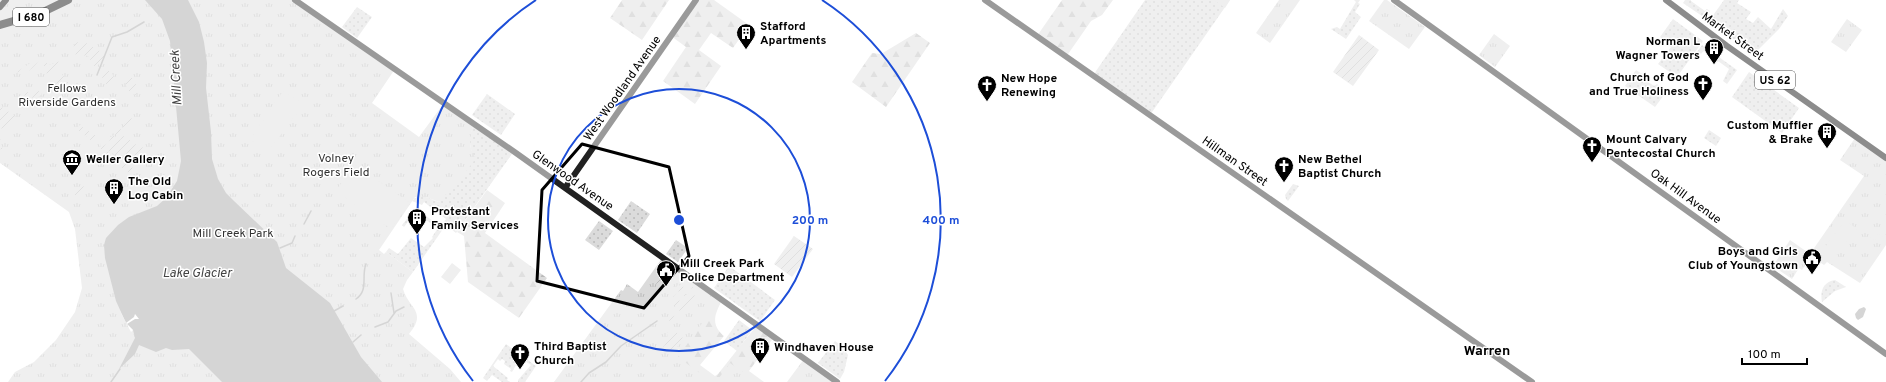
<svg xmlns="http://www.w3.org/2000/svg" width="1886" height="382" font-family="Overpass,sans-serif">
	<defs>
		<pattern id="grass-dots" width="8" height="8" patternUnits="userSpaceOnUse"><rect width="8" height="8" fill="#dbdbdb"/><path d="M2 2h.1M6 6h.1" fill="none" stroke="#bababa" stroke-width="1.8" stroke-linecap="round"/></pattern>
		<pattern id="forest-firs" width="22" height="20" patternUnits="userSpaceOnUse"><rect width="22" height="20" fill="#dbdbdb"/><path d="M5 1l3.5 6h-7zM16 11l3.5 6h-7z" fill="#bababa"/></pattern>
		<pattern id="park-tufts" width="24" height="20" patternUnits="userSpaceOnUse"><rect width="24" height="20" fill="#dbdbdb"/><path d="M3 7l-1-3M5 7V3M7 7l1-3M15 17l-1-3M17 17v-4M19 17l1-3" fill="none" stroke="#bababa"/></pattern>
		<pattern id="garden-furrows" width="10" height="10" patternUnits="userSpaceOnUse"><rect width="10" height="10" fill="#dbdbdb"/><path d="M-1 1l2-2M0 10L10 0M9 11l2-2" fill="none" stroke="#bababa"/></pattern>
	</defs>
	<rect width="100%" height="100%" fill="#fff"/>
	<path fill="url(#grass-dots)" d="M1145,0H1230L1150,115L1094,76L1096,71Z
		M1354,0H1360L1358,3L1360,4L1355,12L1361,17L1346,39L1331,29L1337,27L1340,29L1356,2Z
		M1685,0H1691V1L1705,11L1707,9L1710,11L1705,18L1683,3Z
		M1724,0H1739L1737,3L1751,12L1746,19L1753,23L1758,17L1771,29L1783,9L1788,16L1779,29L1754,54L1709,21Z
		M357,7L372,17L357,38L342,27Z
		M1673,19L1703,41L1677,77L1658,64L1671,47L1660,37Z
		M1702,45L1737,70L1727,84L1723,81L1729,69L1718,61L1716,63L1714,62L1715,59L1704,51L1697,57L1695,55Z
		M1636,70L1645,76L1644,79L1654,86L1657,84L1667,91L1655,107L1625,86Z
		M1749,72L1799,108L1782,133L1732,97Z
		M487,94L515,114L501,135L472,115Z
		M474,123L514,151L456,233L443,223L446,219L424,202L422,205L412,201C420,191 430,199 439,202L472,154L469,139Z
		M1709,130L1721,138L1716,146L1704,138Z
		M1293,184L1299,186L1288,201L1286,199L1285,195Z
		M631,201L650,214L637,233L618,220Z
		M416,208L443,229L413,272L386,252L389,248L398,254L411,238L424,247L433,238L432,237L438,228L426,220L416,211L404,227L402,225Z
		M599,221L613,231L599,250L585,240Z
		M676,240L688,248L678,262L666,254Z
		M729,266L775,300L760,321L714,288Z
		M1835,280L1846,287L1835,291L1822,302C1820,291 1823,282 1835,280Z
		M739,320L752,330L737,351L724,341Z
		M835,341L844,348L848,355L844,372L840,379L818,363Z
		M506,344L536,366L525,382H518V380L531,365L520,358L512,372L510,371L511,369L504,364L505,361L502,359L500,361L498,359L493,366L508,378L507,380L510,382H502L492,375L487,381L483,378Z"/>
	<path fill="url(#forest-firs)" d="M622,0H669L642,40L610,18Z
		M696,0H714L749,25L733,48L711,33L699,50L721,66L695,104L663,81L686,47L671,36Z
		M1062,0H1113L1102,15L1091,21L1066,57L1037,36Z
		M1214,0H1230L1225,8Z
		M916,33L930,43L886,107L852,82L872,53L881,54Z
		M487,190L505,203L485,233L547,278L519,318L468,282L464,236L457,232Z
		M717,297L722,300C715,314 710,324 724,336L700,365L715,376L718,374L757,325L774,337L749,371L764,382H554Z"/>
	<path fill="url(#park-tufts)" d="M0,0H295L395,69L372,103L419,137L444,103L474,123C470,136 467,147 476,158L462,177L439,202L426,197H415L379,250L384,254L386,252L413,272L407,280L403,289C408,308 428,311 409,334L450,369L461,382H8L15,372L34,362L56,340L75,312L82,288L75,229L69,212L0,163Z
		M1279,0H1300L1270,43L1256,33Z
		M1384,0H1387L1425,27L1409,49L1369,21Z
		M1847,19L1862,30L1846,52L1831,42Z
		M1494,34L1510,46L1495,67L1479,55Z
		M1855,138L1886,158V245L1860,283L1827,262L1824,265L1821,263L1819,265L1810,259L1802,270L1799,268L1792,279L1773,266L1790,240L1810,254L1864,176L1840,160Z
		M663,257L720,298L678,357L712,382H554L621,290L623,291L627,284L638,292Z
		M804,359L837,382H787Z
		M730,363L758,382H716Z"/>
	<path fill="url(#garden-furrows)" d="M1359,35L1379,50L1353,86L1333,72Z
		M78,42L86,43L105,54L102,66L99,64L95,67L88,56L73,54L74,45Z
		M36,59L39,60C35,66 29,72 22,74L17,72Z
		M61,61L62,65L57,72L49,74L42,72V69L45,67L42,64L46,62L48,65Z
		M108,70L113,75L115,83L106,84L102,77Z
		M61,73L70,85L66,90L59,88L54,79L56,75Z
		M128,75H130L138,88L136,95C126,92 127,86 124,78Z
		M26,87L28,93L40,91L42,94L36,99L31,97H27L19,92Z
		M0,106L15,116L11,121L12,125L0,139L1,146L4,150L1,155L0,130H2L0,122Z
		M127,117H131L132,120L127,130L124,131L120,138L113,133L108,139V133L115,127L118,130L122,129Z
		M79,125L96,136L98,141L93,142L77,129Z
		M113,135L120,140L123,136L136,144L133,148L140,153L134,148L137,144L145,149L141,157L139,155L131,166L105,148Z
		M104,141L107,142L103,148L136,170L132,175L106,157V153L101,150L100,143Z
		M81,185L86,188L83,192L85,193L82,196L80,195L79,199L74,194Z
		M794,236L813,249L792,277L774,264Z
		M663,274L674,285L673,287L664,281L659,287L656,284Z
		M678,285L683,286L686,295L691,291L692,287L694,288L693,294L697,298L683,316L670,325L669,318L677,315L680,311L670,302L673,298L683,302L686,297L678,291L673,297L670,294Z
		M674,330L684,339L677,347L671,350L663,347C667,344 668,337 667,333Z"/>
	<path fill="#dbdbdb" d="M283,91L303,103V105L268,152L251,140V138Z
		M340,108L353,117L348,124L335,116Z
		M354,164L410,203L391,229L340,194L338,188Z
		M1845,220L1857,229L1836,255L1825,247Z
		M1873,231L1884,238L1880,243L1869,236Z
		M452,263L461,270L450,284L441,277Z"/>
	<path fill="#a2a2a2" d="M145,0H188L199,22L204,42L207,63L206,88L211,132L212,159L218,179L226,193L234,201L277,242L286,268L330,303L361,357L382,382H222L189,349L172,350L166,348L156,352L139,345L135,354L119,369L135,338L133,330L126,323L116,301L105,258L104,245L106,238L118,225L129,217L157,206L166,198L177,181L181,161L170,41L162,19Z
		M1864,307L1866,309L1863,317L1858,320L1856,318L1855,314L1859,309Z"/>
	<path fill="#fff" d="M119,309L126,323L134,317L135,314L139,319H135L127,324L133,330L131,332Z"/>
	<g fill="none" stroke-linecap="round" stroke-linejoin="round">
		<path stroke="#a2a2a2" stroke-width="1.5" d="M97,75L112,37L127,32L144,22
			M304,224L311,211
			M280,248L292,243L295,236
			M391,293L394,313
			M356,299C369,290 361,276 366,264
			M334,311L343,306
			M375,327L388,322L396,311L404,307
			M353,342L361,335
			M111,382L120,369
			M581,382L589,373L606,362L621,346L657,321"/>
		<path stroke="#212121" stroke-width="6" d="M295,0L516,153L837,382
			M985,0L1532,382
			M1394,0L1886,354
			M565,188L696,0"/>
		<path stroke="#000" stroke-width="6" d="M1666,0L1727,46L1886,158
			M0,7L6,0"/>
		<path stroke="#000" stroke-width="8" d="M0,25L41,13L68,0"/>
	</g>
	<path d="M0 0H1886V382H0ZM582,144L669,167L689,256L644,308L537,281L542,190Z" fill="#fff" fill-opacity=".55" fill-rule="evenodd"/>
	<path fill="none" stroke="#000" stroke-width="3" stroke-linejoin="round" d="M582,144L669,167L689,256L644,308L537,281L542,190Z"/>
	<g fill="none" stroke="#1d4ed8" stroke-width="2">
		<circle cx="679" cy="220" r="131"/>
		<path d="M473 381A262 262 0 0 1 536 0M822 0A262 262 0 0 1 885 381"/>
	</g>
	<defs>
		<symbol id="building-pin" viewBox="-11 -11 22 30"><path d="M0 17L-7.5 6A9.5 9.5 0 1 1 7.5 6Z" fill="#000" stroke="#fff"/><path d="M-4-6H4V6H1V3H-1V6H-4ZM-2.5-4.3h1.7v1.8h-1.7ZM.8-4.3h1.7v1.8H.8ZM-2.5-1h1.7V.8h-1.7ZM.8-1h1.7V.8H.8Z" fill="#fff"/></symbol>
		<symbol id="church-pin" viewBox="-11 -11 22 30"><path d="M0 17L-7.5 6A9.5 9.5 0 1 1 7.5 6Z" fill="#000" stroke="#fff"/><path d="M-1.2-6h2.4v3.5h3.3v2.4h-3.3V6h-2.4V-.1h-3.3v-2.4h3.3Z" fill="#fff"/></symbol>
		<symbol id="museum-pin" viewBox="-11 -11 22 30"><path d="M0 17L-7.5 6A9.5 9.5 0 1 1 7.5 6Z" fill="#000" stroke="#fff"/><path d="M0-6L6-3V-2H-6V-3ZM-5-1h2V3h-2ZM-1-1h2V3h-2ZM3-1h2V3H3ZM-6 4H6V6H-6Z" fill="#fff"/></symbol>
		<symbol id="civic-pin" viewBox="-11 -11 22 30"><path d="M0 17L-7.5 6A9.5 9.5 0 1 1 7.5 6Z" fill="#000" stroke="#fff"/><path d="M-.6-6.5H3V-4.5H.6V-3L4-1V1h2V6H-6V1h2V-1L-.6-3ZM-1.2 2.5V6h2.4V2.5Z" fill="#fff"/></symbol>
	</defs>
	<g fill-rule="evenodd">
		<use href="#building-pin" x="735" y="22" width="22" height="30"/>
		<use href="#building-pin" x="1703" y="37" width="22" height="30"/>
		<use href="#church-pin" x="1692" y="73" width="22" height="30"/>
		<use href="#church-pin" x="976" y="74" width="22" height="30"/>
		<use href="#building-pin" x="1816" y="121" width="22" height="30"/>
		<use href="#church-pin" x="1581" y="135" width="22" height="30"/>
		<use href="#museum-pin" x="61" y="148" width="22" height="30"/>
		<use href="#church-pin" x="1273" y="155" width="22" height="30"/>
		<use href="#building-pin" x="103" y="177" width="22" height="30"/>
		<use href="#building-pin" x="406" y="207" width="22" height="30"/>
		<use href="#civic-pin" x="1801" y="247" width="22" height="30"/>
		<use href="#civic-pin" x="655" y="259" width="22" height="30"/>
		<use href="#building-pin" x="749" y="336" width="22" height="30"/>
		<use href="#church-pin" x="509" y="342" width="22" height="30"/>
	</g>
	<g text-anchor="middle" stroke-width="3" stroke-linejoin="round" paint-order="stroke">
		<g fill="#fff" stroke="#4c4c4c" stroke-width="1">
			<rect x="13" y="8" width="36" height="18" rx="3"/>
			<rect x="1755" y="71" width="40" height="18" rx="3"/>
		</g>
		<g font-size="11" font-weight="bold" fill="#000">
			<text x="31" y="21">I 680</text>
			<text x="1775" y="84">US 62</text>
		</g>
		<g font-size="12" font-weight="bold" fill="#000" stroke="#fff" text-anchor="start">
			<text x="760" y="30">Stafford<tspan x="760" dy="14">Apartments</tspan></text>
			<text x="1700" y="45" text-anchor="end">Norman L<tspan x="1700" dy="14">Wagner Towers</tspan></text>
			<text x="1689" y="81" text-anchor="end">Church of God<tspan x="1689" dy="14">and True Holiness</tspan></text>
			<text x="1001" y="82">New Hope<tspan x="1001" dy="14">Renewing</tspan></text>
			<text x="1813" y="129" text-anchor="end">Custom Muffler<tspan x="1813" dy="14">&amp; Brake</tspan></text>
			<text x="1606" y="143">Mount Calvary<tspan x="1606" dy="14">Pentecostal Church</tspan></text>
			<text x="86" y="163">Weller Gallery</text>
			<text x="1298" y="163">New Bethel<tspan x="1298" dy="14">Baptist Church</tspan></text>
			<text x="128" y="185">The Old<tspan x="128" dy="14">Log Cabin</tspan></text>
			<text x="431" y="215">Protestant<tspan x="431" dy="14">Family Services</tspan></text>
			<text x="1798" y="255" text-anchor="end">Boys and Girls<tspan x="1798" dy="14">Club of Youngstown</tspan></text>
			<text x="680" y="267">Mill Creek Park<tspan x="680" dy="14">Police Department</tspan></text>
			<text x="534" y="350">Third Baptist<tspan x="534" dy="14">Church</tspan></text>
			<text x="774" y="351">Windhaven House</text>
		</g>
		<g font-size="12" fill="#000" stroke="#fff">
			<text transform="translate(1733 36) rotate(36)" y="4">Market Street</text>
			<text transform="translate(622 88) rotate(-55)" y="4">West Woodland Avenue</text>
			<text transform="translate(1235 161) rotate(35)" y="4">Hillman Street</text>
			<text transform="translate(573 180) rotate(35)" y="4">Glenwood Avenue</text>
			<text transform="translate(1686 196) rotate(36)" y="4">Oak Hill Avenue</text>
		</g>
		<g font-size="12" fill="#323232" stroke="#fff">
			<text x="67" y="92">Fellows<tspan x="67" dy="14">Riverside Gardens</tspan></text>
			<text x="336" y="162">Volney<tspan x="336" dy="14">Rogers Field</tspan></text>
			<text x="233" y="237">Mill Creek Park</text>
		</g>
		<g font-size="13" font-style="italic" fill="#434343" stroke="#fff">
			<text transform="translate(175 78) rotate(-93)" y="5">Mill Creek</text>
			<text x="197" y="277">Lake Glacier</text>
		</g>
		<g font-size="14" font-weight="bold" fill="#000" stroke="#fff">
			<text x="1487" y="355">Warren</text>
		</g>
	</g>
	<circle cx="679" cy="220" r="6" fill="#1d4ed8" stroke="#fff" stroke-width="2"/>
	<g font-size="12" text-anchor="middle" font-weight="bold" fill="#1d4ed8" stroke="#fff" stroke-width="3" stroke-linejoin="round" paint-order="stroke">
		<text x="810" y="224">200 m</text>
		<text x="941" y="224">400 m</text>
	</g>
	<path d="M1742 358v6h65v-6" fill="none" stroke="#000000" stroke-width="2"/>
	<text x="1748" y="358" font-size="12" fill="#000000" stroke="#ffffff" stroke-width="3" paint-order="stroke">100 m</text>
</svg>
